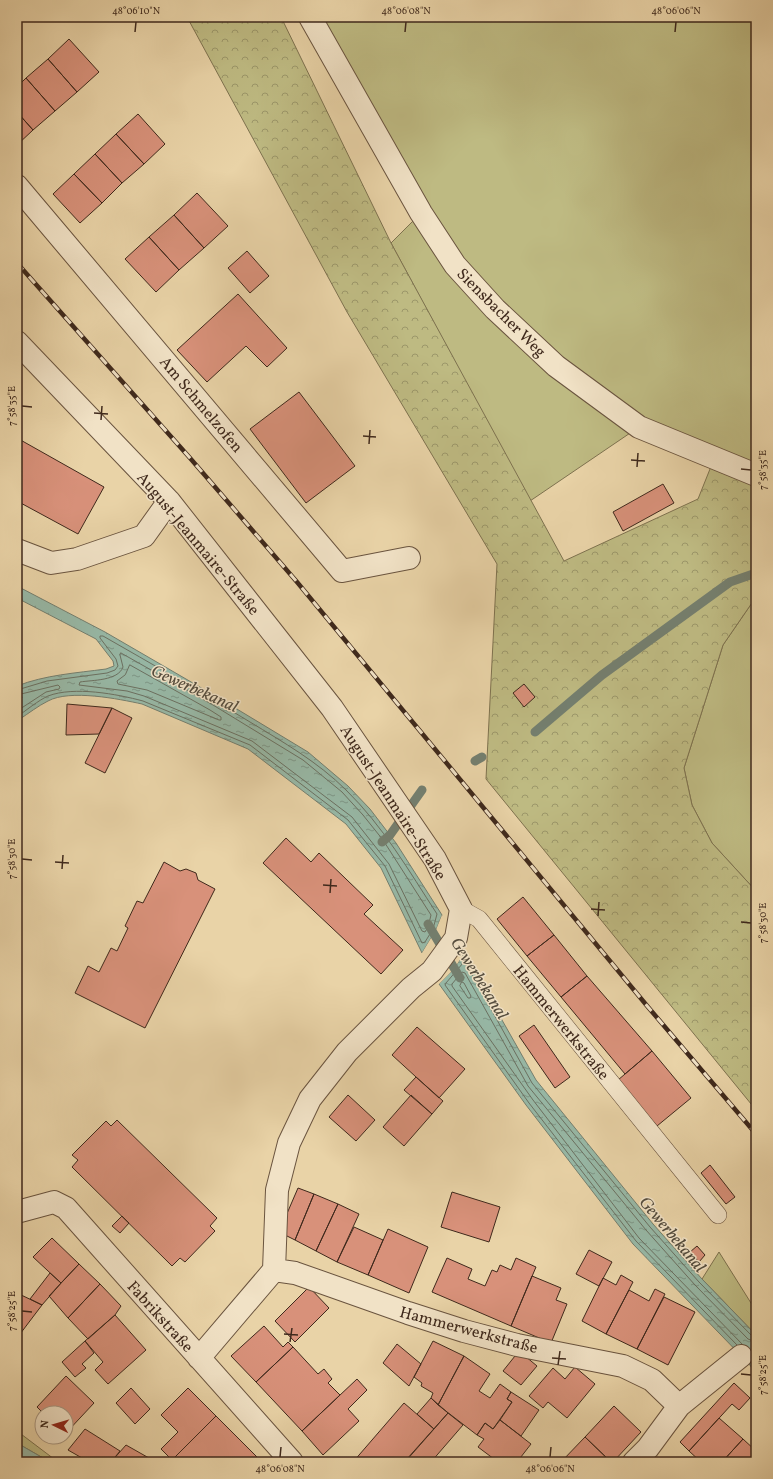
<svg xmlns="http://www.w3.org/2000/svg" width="773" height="1479" font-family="Vollkorn,serif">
	<defs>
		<pattern id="forest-crowns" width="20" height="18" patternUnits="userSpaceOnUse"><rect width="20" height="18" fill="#beba82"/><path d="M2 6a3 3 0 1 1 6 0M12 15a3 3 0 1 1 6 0" fill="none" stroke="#9c976a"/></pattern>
		<pattern id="water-ripples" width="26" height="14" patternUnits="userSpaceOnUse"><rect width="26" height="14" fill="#97b8a6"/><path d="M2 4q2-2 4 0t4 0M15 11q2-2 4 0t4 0" fill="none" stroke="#7d9686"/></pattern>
	</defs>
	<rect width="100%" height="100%" fill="#e9d3a7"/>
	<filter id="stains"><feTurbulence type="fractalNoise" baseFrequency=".005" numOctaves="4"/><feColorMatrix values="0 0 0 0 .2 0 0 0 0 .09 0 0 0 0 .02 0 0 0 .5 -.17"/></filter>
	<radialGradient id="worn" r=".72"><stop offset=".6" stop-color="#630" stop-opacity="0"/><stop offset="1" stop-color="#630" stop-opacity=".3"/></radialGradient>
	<path fill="#beba82" stroke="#7e724f" d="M310,17H756V475L639,427L530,501L391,243L421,213Z
		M756,597V891L712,843L692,805L684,768L723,645Z
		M719,1252L756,1311V1335L702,1279Z
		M17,1431L58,1462H50L17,1443Z"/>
	<path fill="url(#forest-crowns)" stroke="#7e724f" d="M187,17H281L391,243L564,561L698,499L714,459L756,475V597L723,645L684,768L692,805L712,843L756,891V1110L486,779L497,564L347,312Z"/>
	<path fill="url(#water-ripples)" stroke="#747f6f" d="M17,586L105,632L217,697L308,752L348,786L370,809L396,843L442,915L436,930L422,953L381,868L346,824L248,749L142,704C119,699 70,689 48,701C38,706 29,713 20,719L17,723V686C45,675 76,673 106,669L114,666L113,661L96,639L17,598Z
		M464,953L536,1080L653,1224L702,1279L756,1335V1373L749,1364L633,1244L526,1105L439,984L454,969Z
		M17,1443L50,1462H17Z"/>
	<path fill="#e9d3a7" d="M442,915L443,917L438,931L423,955L422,953L436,930Z
		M464,951V953L454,969L439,984L438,982L452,967Z"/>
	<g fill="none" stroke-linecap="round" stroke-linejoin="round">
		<path stroke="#6b7061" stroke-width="1" d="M121,653L213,705L303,760L342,792L363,815L383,840L431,915L428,927L425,932L422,931L389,864L352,817L252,741L144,696L127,691L79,685L80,682C92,680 118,681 123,667L120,655Z
			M130,665L210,710L221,717V720H219L147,690L118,684L117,681L125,675Z
			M17,690L47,681L107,673L115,670L118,666L116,659L100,638V636H103C152,664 201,692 250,722C283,742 318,762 346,790C383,826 409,871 437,914L433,929L425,942L422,943L385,866L348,820L250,745L143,701C117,694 74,686 48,696C39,700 25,711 17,717
			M17,695L58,685L60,687L59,689L46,692L17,711
			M462,982L464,983L471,996L470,998H468L460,986Z
			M737,1345L636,1241L529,1103L445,985L446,983L463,963L466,964L532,1083L650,1227L699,1282L752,1336L756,1337
			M743,1345L639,1238L533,1100L452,986V984L462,972L465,973L528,1086L646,1230L695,1285L748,1339L756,1342"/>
		<path stroke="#747f6f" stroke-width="9" d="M535,732L602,675L730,582L756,573
			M475,761L482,757
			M382,842L390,835L422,790
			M428,924L460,978"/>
	</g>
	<path fill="#d8917a" stroke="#3f291c" d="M69,39L99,72L77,92L48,59Z
		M48,59L77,92L55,111L26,78Z
		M26,78L55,111L33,130L17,112V87Z
		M17,112L33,130L17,145Z
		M138,114L165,144L144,164L116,134Z
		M116,134L144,164L122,183L95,154Z
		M95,154L122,183L102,203L74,174Z
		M74,174L102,203L80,223L53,194Z
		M197,193L228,226L204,248L174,215Z
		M174,215L204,248L179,270L149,237Z
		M149,237L179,270L156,292L125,259Z
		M247,251L269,276L250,293L228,268Z
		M238,294L287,348L267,367L246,346L207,382L177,350Z
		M299,392L355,466L306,503L250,429Z
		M17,438L104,487L78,534L17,501Z
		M663,484L674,503L623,531L613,512Z
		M524,684L535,697L524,707L513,693Z
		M67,704L112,708L99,734L66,735Z
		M112,708L132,718L105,773L85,763Z
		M286,838L311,862L319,853L373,905L364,914L403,950L381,974L263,863Z
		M164,862L180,871L186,869L196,873L198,880L215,889L145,1028L75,993L88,966L99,972L111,948L117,951L128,928L125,926L137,901L143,903Z
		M523,897L554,935L527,956L497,919Z
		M554,935L587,976L561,997L527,956Z
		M587,976L652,1051L625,1074L561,997Z
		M534,1025L570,1077L555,1088L519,1036Z
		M417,1027L465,1069L439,1098L392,1055Z
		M652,1051L691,1098L657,1126L618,1080Z
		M416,1077L443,1101L432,1114L404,1090Z
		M348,1095L375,1120L356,1141L329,1117Z
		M411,1095L432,1114L404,1146L383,1127Z
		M117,1120L217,1218L210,1226L215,1231L185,1262L180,1258L172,1266L72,1167L78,1160L72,1155L106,1121L111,1126Z
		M710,1165L735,1197L726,1204L701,1173Z
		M298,1188L314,1194L295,1240L279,1232Z
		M452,1192L500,1207L489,1242L441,1227Z
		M314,1194L338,1204L316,1251L295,1240Z
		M338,1204L359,1214L337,1262L316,1251Z
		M122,1216L129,1223L120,1233L112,1226Z
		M354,1227L383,1240L368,1275L337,1262Z
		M388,1229L428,1247L409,1293L368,1275Z
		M52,1238L79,1264L61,1283L33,1257Z
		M697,1246L705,1255L699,1262L690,1252Z
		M589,1250L612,1262L599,1286L576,1274Z
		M447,1258L472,1269L468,1279L485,1286L492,1270L497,1272L500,1265L511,1270L516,1258L536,1267L511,1326L432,1292Z
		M79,1264L100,1284L68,1318L49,1296Z
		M50,1273L61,1283L42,1305L30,1299Z
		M621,1275L633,1282L606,1334L582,1321L603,1278L616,1285Z
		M532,1276L561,1288L556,1300L567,1304L551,1343L511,1326Z
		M100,1284L121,1306L115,1315L88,1339L68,1318Z
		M309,1287L329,1308L295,1342L275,1321Z
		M655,1289L665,1294L637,1349L606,1334L629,1290L649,1301Z
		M17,1293L42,1305L17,1338Z
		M664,1297L695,1312L668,1365L637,1349Z
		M115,1315L146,1350L108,1384L95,1370L103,1362L85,1341Z
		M264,1326L283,1347L288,1342L293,1347L256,1382L231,1356Z
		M85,1341L94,1353L82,1364L86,1368L75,1377L62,1362Z
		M433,1341L464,1356L438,1405L431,1398L433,1393L421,1386L422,1383L414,1377Z
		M397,1344L421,1364L409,1386L383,1363Z
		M293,1347L318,1374L324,1369L332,1379L328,1383L340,1395L302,1431L256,1382Z
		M519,1351L537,1366L521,1385L503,1371Z
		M464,1356L490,1374L479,1391L490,1398L500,1384L511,1392L507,1399L512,1402L493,1429L485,1423L477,1435L438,1405Z
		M575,1367L595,1384L567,1418L548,1402L543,1408L529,1396L553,1368L565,1379Z
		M66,1376L94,1403L66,1433V1413H43L37,1407Z
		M357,1379L367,1390L348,1409L359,1421L323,1455L302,1431Z
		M734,1383L750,1398L739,1410L732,1404L689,1451L680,1442Z
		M131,1388L150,1409L135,1424L116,1403Z
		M188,1388L216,1416L172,1460L161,1449L178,1432L161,1415Z
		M511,1392L539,1410L521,1436L500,1420L512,1402L507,1399Z
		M431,1398L448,1413L434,1429L417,1414Z
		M404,1403L434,1429L405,1462H353Z
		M614,1406L641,1432L613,1462H611L585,1437Z
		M448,1413L463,1425L431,1462H408L406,1460Z
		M216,1416L262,1462H174L172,1460Z
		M719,1418L743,1439L722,1462H701L689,1451Z
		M500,1420L531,1444L517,1462H498L478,1447L484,1439L477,1435L485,1423L493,1429Z
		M85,1429L120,1451L111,1462H89L68,1450Z
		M585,1437L611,1462H561Z
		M743,1439L756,1451V1462H722Z
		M126,1445L156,1462H111Z"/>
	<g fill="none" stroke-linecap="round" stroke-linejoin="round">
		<defs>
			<path id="service" d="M461,909L479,919L718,1215"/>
			<path id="minor" d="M17,186L342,571L409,558
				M17,342L169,501L332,708L435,859L461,909L456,938L432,971L411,988L347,1052L310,1099L289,1143L277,1190L274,1270L199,1358
				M17,550L51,563L77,559L144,536L169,501
				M17,1212L54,1202L66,1208L292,1462
				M274,1270L295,1273L408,1313L464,1331L517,1345L623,1366L652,1380L679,1406
				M634,1462L648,1448L679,1406L741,1356"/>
			<path id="tertiary" d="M310,17L421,213L455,265L495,309L556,366L639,427L756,475"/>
		</defs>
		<use href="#service" stroke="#6a543f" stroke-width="18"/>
		<use href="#minor" stroke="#6a543f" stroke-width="24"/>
		<use href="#tertiary" stroke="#6a543f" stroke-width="24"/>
		<use href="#service" stroke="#f1e2c6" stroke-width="17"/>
		<use href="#minor" stroke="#f1e2c6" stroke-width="22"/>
		<use href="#tertiary" stroke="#f1e2c6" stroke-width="22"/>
		<defs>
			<path id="rail" d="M17,263L190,458L297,582L648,1007L756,1134"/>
		</defs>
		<use href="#rail" stroke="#3f291c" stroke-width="4.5"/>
		<use href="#rail" stroke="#f1e2c6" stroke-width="3" stroke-dasharray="9" stroke-linecap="butt"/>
	</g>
	<path fill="none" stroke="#3f291c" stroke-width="1.5" d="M135,32L136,22M405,32L406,22M675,32L676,22M22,406L32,407M94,413L108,414M101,420L102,406M363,436L376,437M369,444L370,430M631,460L645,461M637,467L638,453M741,469L751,470M22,859L32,860M55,862L69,863M62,869L63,855M323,885L337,886M330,893L331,879M591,909L605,910M598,916L599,902M741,922L751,923M22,1311L32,1312M284,1334L298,1335M290,1342L292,1328M552,1358L566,1359M558,1365L560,1351M741,1374L751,1375M280,1457L281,1447M550,1457L551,1447"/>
	<g text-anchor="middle" stroke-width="3" stroke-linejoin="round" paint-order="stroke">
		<g font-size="16" fill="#3f291c" stroke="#f1e2c6">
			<text transform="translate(502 312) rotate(45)" y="6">Siensbacher Weg</text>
			<text transform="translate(202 404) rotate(50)" y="6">Am Schmelzofen</text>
			<text transform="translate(199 543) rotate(50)" y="6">August-Jeanmaire-Straße</text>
			<text transform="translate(394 802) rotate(57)" y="6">August-Jeanmaire-Straße</text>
			<text transform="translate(562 1022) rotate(51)" y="6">Hammerwerkstraße</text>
			<text transform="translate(161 1316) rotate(48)" y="6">Fabrikstraße</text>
			<text transform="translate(469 1329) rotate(15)" y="6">Hammerwerkstraße</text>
		</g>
		<g font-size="17" font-style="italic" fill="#554d3e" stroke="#f1e2c6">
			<text transform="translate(195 688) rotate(24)" y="6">Gewerbekanal</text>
			<text transform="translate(480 978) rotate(58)" y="6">Gewerbekanal</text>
			<text transform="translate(673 1234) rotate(50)" y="6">Gewerbekanal</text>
		</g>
	</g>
	<rect width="773" height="1479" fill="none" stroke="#e9d3a7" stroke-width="44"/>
	<g transform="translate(54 1425) rotate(275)"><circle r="19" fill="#f1e2c6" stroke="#aa9882"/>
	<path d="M0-3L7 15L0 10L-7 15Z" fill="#8f2418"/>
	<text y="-6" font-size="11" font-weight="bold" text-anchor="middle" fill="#3f291c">N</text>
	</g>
	<rect x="22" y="22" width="729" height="1435" fill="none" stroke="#3f291c" stroke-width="1.5"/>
	<g font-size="10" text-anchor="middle" fill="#3f291c">
		<text x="136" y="14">48°06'10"N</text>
		<text x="406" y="14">48°06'08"N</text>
		<text x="676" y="14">48°06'06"N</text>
		<text transform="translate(11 406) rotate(-90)" y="4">7°58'35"E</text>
		<text transform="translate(762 470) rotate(-90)" y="4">7°58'35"E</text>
		<text transform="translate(11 859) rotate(-90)" y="4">7°58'30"E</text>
		<text transform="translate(762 923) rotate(-90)" y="4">7°58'30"E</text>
		<text transform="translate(11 1311) rotate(-90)" y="4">7°58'25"E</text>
		<text transform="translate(762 1375) rotate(-90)" y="4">7°58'25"E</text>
		<text x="280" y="1472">48°06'08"N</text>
		<text x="550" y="1472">48°06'06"N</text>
	</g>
	<rect width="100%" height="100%" filter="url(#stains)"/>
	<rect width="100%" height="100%" fill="url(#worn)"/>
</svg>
